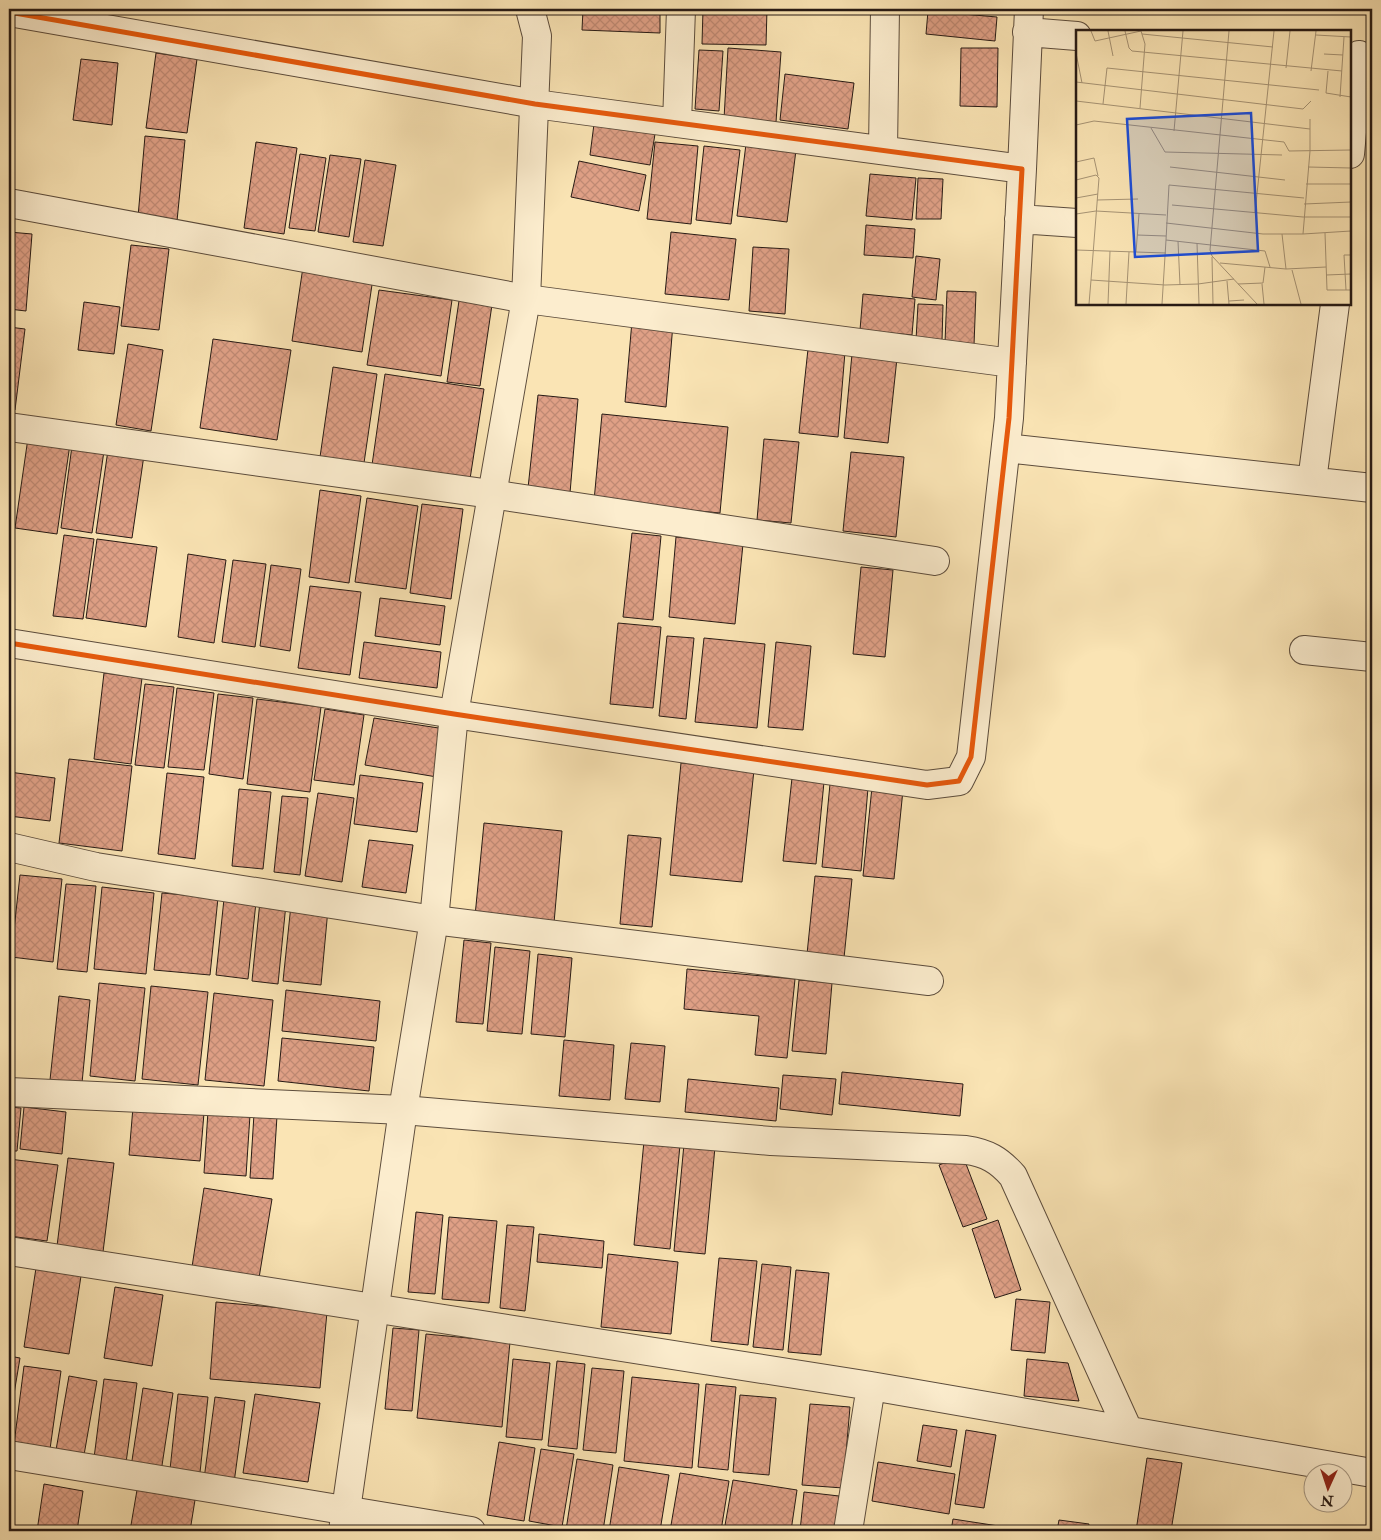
<svg xmlns="http://www.w3.org/2000/svg" width="1381" height="1540" font-family="'IM FELL Double Pica',serif">
	<defs>
		<pattern id="building-cross-hatch" width="8" height="8" patternUnits="userSpaceOnUse" patternTransform="scale(1.25)"><rect width="8" height="8" fill="#dfa086"/><path d="M0 0l8 8M0 8l8-8" fill="none" stroke="#bf8973"/></pattern>
	</defs>
	<rect width="100%" height="100%" fill="#fae4b4"/>
	<filter id="stains"><feTurbulence type="fractalNoise" baseFrequency=".004" numOctaves="4"/><feColorMatrix values="0 0 0 0 .2 0 0 0 0 .09 0 0 0 0 .02 0 0 0 .5 -.17"/></filter>
	<radialGradient id="worn" r=".72"><stop offset=".6" stop-color="#630" stop-opacity="0"/><stop offset="1" stop-color="#630" stop-opacity=".3"/></radialGradient>
	<path fill="url(#building-cross-hatch)" stroke="#271a14" d="M583,9H660V33L582,30Z
		M703,9H767L766,45L702,44Z
		M928,11L997,17L995,41L926,34Z
		M728,48L781,52L776,122L724,119Z
		M961,48H998L997,107L960,106Z
		M699,50L723,51L719,111L695,109Z
		M156,53L197,59L187,133L146,128Z
		M81,59L118,63L112,125L73,120Z
		M785,74L854,83L848,129L780,120Z
		M1372,77V117H1368Z
		M594,124L655,134L650,165L590,155Z
		M145,136L185,140L177,221L138,217Z
		M256,142L297,148L284,234L244,228Z
		M655,142L698,146L691,224L647,219Z
		M746,144L796,150L787,222L737,216Z
		M704,146L740,150L731,224L696,220Z
		M300,154L326,158L315,231L289,228Z
		M330,155L361,159L349,237L318,232Z
		M365,160L396,165L383,246L353,242Z
		M579,161L646,175L639,211L571,197Z
		M870,174L916,178L912,220L866,216Z
		M918,178L943,179L941,219H916Z
		M866,225L915,229L913,258L864,255Z
		M9,232L32,234L26,311L9,309Z
		M671,232L736,239L729,300L665,294Z
		M131,245L169,249L159,330L121,326Z
		M753,247L789,249L785,314L749,311Z
		M916,256L940,259L936,300L912,297Z
		M303,267L373,278L362,352L292,341Z
		M379,290L452,300L441,376L367,365Z
		M947,291L976,292L974,345L945,343Z
		M460,294L493,298L480,386L447,382Z
		M863,294L915,299L912,335L860,330Z
		M84,302L120,307L114,354L78,350Z
		M918,304L943,305L942,341L916,340Z
		M632,321L673,324L666,407L625,402Z
		M9,327L25,329L15,410L9,409Z
		M213,339L291,350L277,440L200,428Z
		M128,344L163,350L151,431L116,425Z
		M808,349L845,352L838,437L799,433Z
		M852,354L897,358L888,443L844,438Z
		M333,367L377,374L364,463L320,457Z
		M385,374L484,389L470,479L372,465Z
		M538,395L578,399L570,493L528,488Z
		M602,414L728,427L720,513L594,501Z
		M28,438L70,444L57,534L15,528Z
		M764,439L799,442L791,523L757,520Z
		M72,446L104,451L92,533L61,528Z
		M108,450L144,455L132,538L96,533Z
		M851,452L904,457L896,537L843,531Z
		M320,490L361,496L349,583L309,577Z
		M367,498L418,506L406,589L355,582Z
		M422,504L463,509L451,599L410,593Z
		M632,533L661,536L653,620L623,617Z
		M64,535L94,539L83,619L53,616Z
		M676,537L743,544L735,624L669,617Z
		M97,539L157,547L146,627L86,618Z
		M188,554L226,560L214,643L178,637Z
		M233,560L266,564L255,647L222,642Z
		M271,565L301,569L290,651L260,646Z
		M861,567L893,570L885,657L853,654Z
		M310,586L361,592L350,675L298,668Z
		M380,598L445,606L440,645L375,636Z
		M618,623L661,627L653,708L610,704Z
		M667,636L694,638L686,719L659,716Z
		M704,638L765,644L757,728L695,722Z
		M364,642L441,652L437,688L359,678Z
		M776,642L811,646L803,730L768,727Z
		M104,673L142,678L131,764L94,759Z
		M145,684L174,687L164,768L135,765Z
		M177,688L214,693L204,770L168,767Z
		M218,694L253,698L243,779L209,774Z
		M257,699L321,707L310,792L247,784Z
		M325,709L364,715L354,785L314,780Z
		M374,718L445,729L437,777L365,765Z
		M69,759L132,766L122,851L59,843Z
		M681,763L754,770L742,882L670,875Z
		M9,772L55,778L50,821L9,816Z
		M167,773L204,777L195,859L158,854Z
		M360,775L423,783L417,832L354,824Z
		M792,778L824,782L816,864L783,861Z
		M830,784L868,788L861,871L822,867Z
		M872,787L903,790L894,879L863,876Z
		M239,789L271,792L263,869L232,866Z
		M318,793L354,798L342,882L305,876Z
		M282,796L308,798L300,875L274,872Z
		M484,823L562,831L554,923L475,916Z
		M628,835L661,838L652,927L620,924Z
		M369,840L413,845L406,893L362,887Z
		M20,875L62,879L53,962L11,957Z
		M815,876L852,879L844,958L807,954Z
		M66,884L96,886L87,972L57,969Z
		M102,887L154,893L146,974L94,969Z
		M162,893L218,898L210,975L154,970Z
		M224,899L256,902L248,979L216,975Z
		M260,901L286,904L278,984L252,981Z
		M291,905L328,909L321,985L283,981Z
		M464,940L491,943L483,1024L456,1022Z
		M495,947L530,951L522,1034L487,1031Z
		M538,954L572,958L565,1037L531,1034Z
		M687,969L795,979L787,1058L755,1055L759,1016L684,1009Z
		M799,980L832,983L826,1054L792,1051Z
		M99,983L145,988L135,1081L90,1076Z
		M151,986L208,992L198,1085L142,1079Z
		M286,990L380,1001L376,1041L282,1031Z
		M214,993L273,1000L264,1086L205,1080Z
		M59,996L90,1000L82,1083L50,1080Z
		M282,1038L374,1047L369,1091L278,1081Z
		M564,1040L614,1045L610,1100L559,1096Z
		M631,1043L665,1046L660,1102L625,1099Z
		M842,1072L963,1084L960,1116L839,1104Z
		M783,1075L836,1079L832,1115L780,1109Z
		M688,1079L779,1088L776,1121L685,1112Z
		M9,1107L21,1108L17,1151H9Z
		M24,1107L66,1112L62,1154L20,1149Z
		M133,1107L204,1113L200,1161L129,1155Z
		M208,1111L250,1115L246,1176L204,1173Z
		M254,1114L277,1116L273,1179L250,1178Z
		M644,1141L680,1145L670,1249L634,1245Z
		M684,1144L715,1147L705,1254L674,1251Z
		M963,1156L987,1219L963,1227L939,1165Z
		M68,1158L114,1163L103,1252L57,1246Z
		M9,1159L58,1165L47,1241L9,1236Z
		M204,1188L272,1199L259,1278L192,1267Z
		M416,1212L443,1215L435,1294L408,1292Z
		M449,1217L497,1221L489,1303L442,1299Z
		M998,1220L1021,1290L995,1298L972,1229Z
		M507,1225L534,1227L525,1311L500,1308Z
		M539,1234L604,1241L602,1268L537,1262Z
		M608,1254L678,1262L671,1334L601,1327Z
		M719,1258L757,1261L748,1345L711,1341Z
		M762,1264L791,1267L783,1350L753,1347Z
		M36,1268L81,1276L69,1354L24,1347Z
		M796,1270L829,1273L821,1355L788,1352Z
		M115,1287L163,1295L152,1366L104,1358Z
		M1016,1299L1050,1302L1045,1353L1011,1350Z
		M216,1302L327,1312L320,1388L210,1379Z
		M393,1328L419,1330L412,1411L385,1409Z
		M426,1334L510,1342L502,1427L417,1418Z
		M9,1356L20,1358L9,1424Z
		M513,1359L550,1363L542,1440L506,1437Z
		M1027,1359L1068,1363L1079,1401L1024,1396Z
		M557,1361L585,1364L577,1449L548,1446Z
		M24,1366L61,1371L50,1449L14,1444Z
		M592,1368L624,1371L616,1453L583,1450Z
		M69,1376L97,1381L84,1455L56,1450Z
		M632,1377L699,1384L692,1468L624,1461Z
		M104,1379L137,1383L125,1470L93,1466Z
		M706,1384L736,1387L728,1470L698,1467Z
		M143,1388L173,1393L161,1472L131,1467Z
		M178,1394L208,1397L199,1482L169,1479Z
		M255,1394L320,1403L308,1482L243,1473Z
		M740,1395L776,1398L769,1475L733,1472Z
		M215,1397L245,1401L234,1483L204,1479Z
		M810,1404L850,1407L843,1488L802,1485Z
		M923,1425L957,1430L951,1467L917,1461Z
		M966,1430L996,1435L984,1508L955,1504Z
		M499,1442L535,1448L524,1521L487,1515Z
		M541,1449L574,1454L562,1527L529,1521Z
		M1147,1458L1182,1463L1171,1531H1136Z
		M577,1459L613,1465L603,1531L566,1530Z
		M878,1462L955,1474L949,1514L872,1501Z
		M619,1467L669,1475L660,1531H609Z
		M680,1473L729,1481L721,1531H670Z
		M733,1480L797,1490L791,1531H724Z
		M44,1484L83,1491L77,1531H37Z
		M137,1490L195,1500L190,1531H130Z
		M804,1492L839,1496L835,1531H800Z
		M953,1519L1005,1527L1004,1531H951Z
		M1059,1520L1089,1524L1088,1531H1057Z
		M1014,1526L1042,1531H1013Z
		M1095,1526L1129,1531H1094Z"/>
	<g fill="none" stroke-linecap="round" stroke-linejoin="round">
		<defs>
			<path id="minor" d="M9,12L535,104L1022,169L1009,418L971,757L959,781L927,785L454,714L9,643
				M1027,32L1077,36
				M677,123L681,9
				M883,150L885,9
				M1350,154L1359,55
				M1022,169L1029,9
				M9,203L526,299L1012,363
				M1019,219L1077,223
				M9,427L491,494L935,561
				M1006,448L1372,488
				M1312,481L1335,304
				M1304,650L1372,657
				M9,847L96,867L434,920L929,981
				M9,1092L403,1110L771,1141L966,1150C987,1153 999,1160 1013,1176L1128,1430
				M9,1251L871,1386L1372,1473
				M9,1455L471,1531
				M848,1531L871,1386"/>
			<path id="tertiary" d="M343,1531L403,1110L434,920L454,714L526,299L537,36L530,9"/>
		</defs>
		<use href="#minor" stroke="#5c4c3c" stroke-width="30"/>
		<use href="#tertiary" stroke="#5c4c3c" stroke-width="30"/>
		<use href="#minor" stroke="#fcedce" stroke-width="28"/>
		<use href="#tertiary" stroke="#fcedce" stroke-width="28"/>
		<defs>
			<path id="cycleway" d="M9,12L535,104L1022,169L1009,418L971,757L959,781L927,785L454,714L9,643"/>
		</defs>
		<use href="#cycleway" stroke="#fcedce" stroke-width="8"/>
		<use href="#cycleway" stroke="#e8590c" stroke-width="5"/>
	</g>
	<g transform="translate(1076 30)">
		<rect width="275" height="275" fill="#fae4b4"/>
		<path fill="none" stroke="#a69374" stroke-width="1" d="M15,1L19,11L65,1M32,1L37,26M49,1L53,18L56,21L266,41M153,1L134,220L136,226L181,274M66,4L197,17M240,5L275,7M0,23L6,53M248,24L267,25M210,38L214,1M235,41L240,1M252,41L250,63L275,67M0,52L227,79L235,71M264,67L268,7M0,71L234,99M27,74L31,38L243,60M64,78L69,14L65,1M0,95L18,91L208,112L213,121L275,120M75,98L89,122L206,125M98,101L107,1M0,132L18,128L22,146M94,137L209,150M232,137L275,138M0,150L20,145L23,148L15,250L89,255L122,254L158,249M230,154H275M0,168L22,164M21,170L62,169M228,174L275,172M96,175L227,187H275M179,183L198,1M0,184L20,181L90,185M90,193L187,204H227L234,121V89M249,203L251,260H275M227,204L275,201M61,205L90,206M102,211L104,255M121,213L123,274M0,220L90,223M60,222L63,184M136,227L137,274M144,233L210,239L206,204M194,237L189,221L90,210L93,155L228,168M210,239L250,237M216,240L225,274M250,245L275,244M151,251L153,274M162,254L187,253L189,237M186,254L188,274M270,260L268,225H275M153,271L168,270M13,274L15,250M32,274L34,221M50,274L53,222M86,274L90,210"/>
		<path fill="#1d4ed8" fill-opacity="0.15" stroke="#1d4ed8" stroke-width="2.5" d="M175,83L182,221L59,227L51,89Z"/>
		<rect width="275" height="275" fill="none" stroke="#271a14" stroke-width="2.5"/>
	</g>
	<rect width="1381" height="1540" fill="none" stroke="#fae4b4" stroke-width="30"/>
	<rect x="10" y="10" width="1361" height="1520" fill="none" stroke="#271a14" stroke-width="2.5"/>
	<rect x="15" y="15" width="1351" height="1510" fill="none" stroke="#271a14"/>
	<g transform="translate(1328 1488) rotate(183)"><circle r="24" fill="#fcedce" stroke="#a79984"/>
	<path d="M0-4L9 19L0 12L-9 19Z" fill="#8f2418"/>
	<text y="-8" font-size="14" font-weight="bold" text-anchor="middle" fill="#271a14">N</text>
	</g>
	<rect width="100%" height="100%" filter="url(#stains)"/>
	<rect width="100%" height="100%" fill="url(#worn)"/>
</svg>
